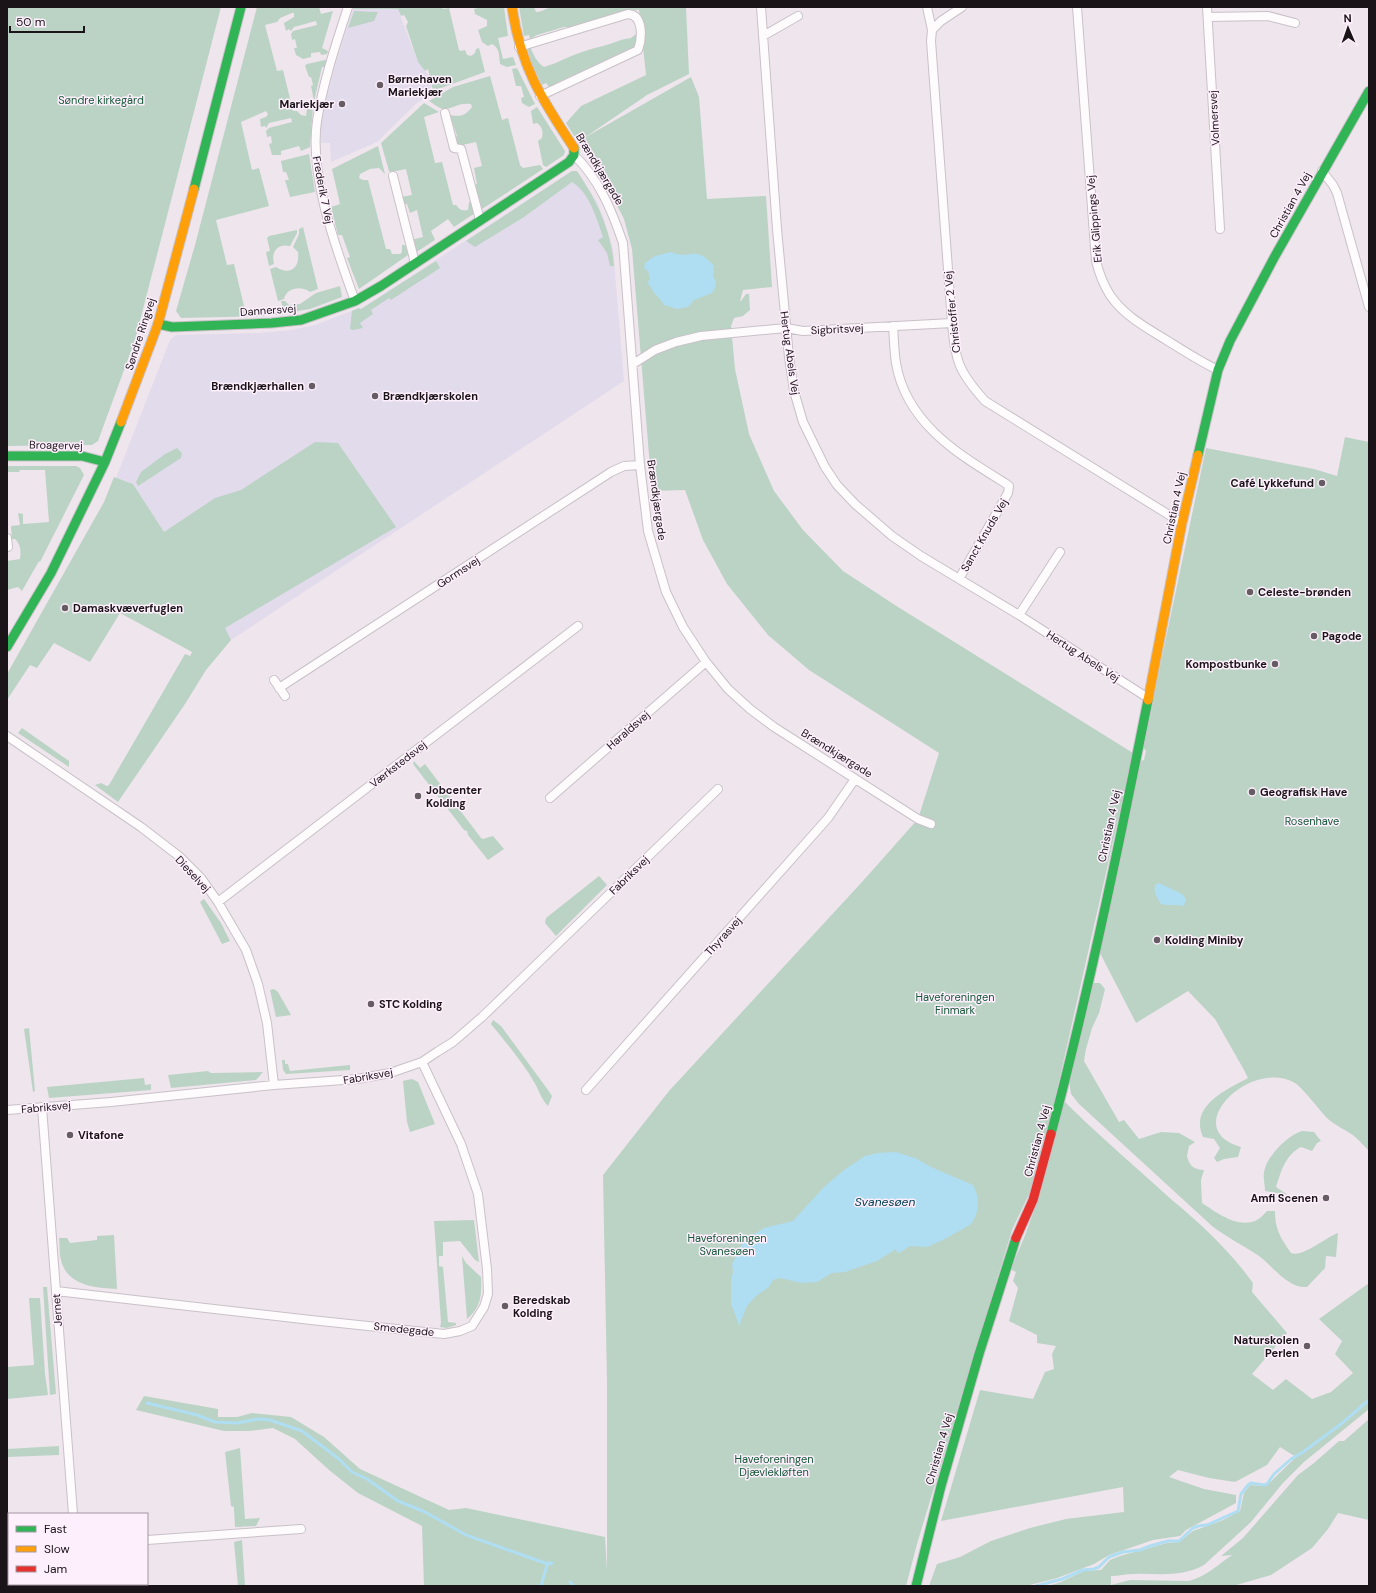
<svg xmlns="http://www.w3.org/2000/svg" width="1376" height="1593" font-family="'DM Sans',sans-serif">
	<rect width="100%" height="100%" fill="#efe5ed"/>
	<path fill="#e2dbeb" d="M353,9H398L418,62L428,75L433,94L418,102L377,142L331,162L330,143H321V117L335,66Z
		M572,171H577L597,202L603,217L613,249L624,381L231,640L133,484L116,478L170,340L176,335L259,333L291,330L315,325L359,308L361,309Z"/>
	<path fill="#bbd3c5" d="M7,7H221L135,340L98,441L92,445L7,446Z
		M257,7H319L321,14L333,11L322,48L328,51L327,54L321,55L320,52L311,53V57L303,59L296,55L294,48H297L295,39L292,40L291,34L293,31L317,25L316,21L294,27L291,31L289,29L286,31L284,23L294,17V13H292L280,18L277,22L265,25L277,71L283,70L293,111H297L301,115L306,116L307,109L313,106L310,147L301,151L299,146L281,151V155H272L269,144L272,143L271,136L267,137L266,131L269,128L292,122L291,118L269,123L266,128L265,126L261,127L260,119L266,117L268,114L266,111L241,122L252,170L259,168L269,206L216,220L227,265L234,264L244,306L246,310L263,308L265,316L181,318L176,311L195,245Z
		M354,7H442L443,9L449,8L459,50L461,51L465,50L467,55L471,56L475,53L476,49L479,48L485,72L433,91L428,69L425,71L418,62L406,26L408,22L404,15L401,16L398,9H353Z
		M482,7H504L508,36L498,38L503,59L513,57L516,65L507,67L500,64C499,56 500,48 492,44L488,46L482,42L478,30L487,26V20L475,14L474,9Z
		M519,7H534L536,12C542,12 544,9 549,8C553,6 559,8 565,7H686L689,74L647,95L584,138L691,77L699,97L707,199L766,196L772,287L743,290L740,301H741L746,294H749L750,310L743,316L734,318L731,326L735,369L749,434L774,491L803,530L843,571L898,607L1133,753L1050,1121L1029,1194L1012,1230L917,1544L906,1586H424L422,1526L358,1493L329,1470L295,1439L273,1428L249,1431H224L136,1410L144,1396L218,1409V1417H237L252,1413L291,1417L324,1437L360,1469L449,1510L466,1508L605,1537L607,1571V1382L603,1175L669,1091L862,882L918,819L939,753L809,670L768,635L727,584L703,540L685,490L652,491L632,249L624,219L594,160L579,141L578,142L566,123L581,106L646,75L639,10L624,11L573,27H564L537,35L530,39L529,35L524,36Z
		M354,11L378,12L374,21L348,28Z
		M637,33V46L556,83L550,88L546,83L542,85L532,64L527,47H530C534,55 536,62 544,67C558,63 571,55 585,51C597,47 609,45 621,40C630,37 629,41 637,33Z
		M325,60L327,61L325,67H322L314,101L311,86L313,85L311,77H309L305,66L307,64Z
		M517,68L535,104L529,107L522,103L521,98L524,97L521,86H516L512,69Z
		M490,76L502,120L508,118L520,165L523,168L540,165L543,169L482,209L475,185L477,184L474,168L482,166L476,142L458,146L456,136H457L450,115C460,117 465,116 472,107L471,104C458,102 451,110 443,109C438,108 433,103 429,101L453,87Z
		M424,103L439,112L424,117L435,163L442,162L453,205H456C460,210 462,211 468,210L469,202H471L475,213L454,227L448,219L431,231L435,240L415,253L411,240L423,237L417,210L410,213L407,204L403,205L401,197L412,195L406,169L391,172L389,171L381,143Z
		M537,107L565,151L564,155L546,167L543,165L538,141L542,138C543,131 543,128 537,123L533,124L531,111Z
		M378,146L385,174L379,168L370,169L360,174L359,178L363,180H368L386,249H390L392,254H400L402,252V245H405L408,255L359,289L347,258L350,257L342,235H338L331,207L340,204L332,169Z
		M309,154L315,192L290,197L285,180H289L286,172H283L281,161Z
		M572,171H577C597,201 611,229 614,266H610L607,253L598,240L603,237C597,219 589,192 572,182L524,217L475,247L466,241Z
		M303,227L318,289L310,292C301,285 286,288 284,299L278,301L270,269L276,267C290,276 300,268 298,252L293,247L299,234V229Z
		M297,230V233L290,246C277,243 271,252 274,264L269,266L266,252L270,251L267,238L269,236Z
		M436,261L440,268L391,300L389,298L371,310L373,314L360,323L363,328L353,330L350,329L352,311L359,308L361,309Z
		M340,286L342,297L310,309L275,315L274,310L283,308L281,301H285L289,305L300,304L316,293Z
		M1345,437L1369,442V1151C1364,1146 1359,1140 1354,1136C1346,1130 1336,1126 1328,1119C1319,1110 1304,1089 1295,1083C1251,1057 1177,1129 1241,1147L1238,1157L1224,1159L1217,1162L1214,1158L1220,1148L1214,1139L1203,1137C1189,1106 1226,1090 1248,1078L1244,1070L1215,1019L1188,991L1136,1023L1100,953L1141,761L1144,760L1146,751L1143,747L1206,448L1314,469L1337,476Z
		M315,442L338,443L396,527L225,628L231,640L206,670L185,704L118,802L95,785L101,783L107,786L109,785L185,654L190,656L192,652L120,613L90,662L54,643L37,668L30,665L7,700V674L104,502L114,477L133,484L164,532L215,498L241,490Z
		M177,448L182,453L181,458L138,486L136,482L141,472L165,454Z
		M7,466H76L80,468L84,475L40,562L39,561L22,591L18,587L7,590V561L20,559C21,551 21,545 15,539H12L11,526L20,525L18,513L23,514V524L49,522L45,470H20L19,472H7Z
		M22,728L69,761V767L18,733Z
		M414,761L420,768L425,764L481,838L483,839L493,836L504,849L488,860L468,835L467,831L464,830L413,764Z
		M599,876L607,885L556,936L545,923L546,918Z
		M204,899L221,923L230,941L222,944L200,902Z
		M1092,983H1100L1105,989L1099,1013L1092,1028L1086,1049L1084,1061L1119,1122L1124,1120L1139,1139L1161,1132L1179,1133L1195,1142L1189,1146L1187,1156C1189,1165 1194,1170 1204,1170L1201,1180L1202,1203C1216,1212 1236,1228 1255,1221C1260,1219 1264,1214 1267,1211H1275C1275,1230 1281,1238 1291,1253C1302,1258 1326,1237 1338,1233L1336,1257L1326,1256L1325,1268L1307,1287C1287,1289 1272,1264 1256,1254C1241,1244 1226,1237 1212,1226L1079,1104L1071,1094L1069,1081Z
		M274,989L278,992L291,1015L276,1017L270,990Z
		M493,1020L501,1026L548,1090L552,1096L548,1106C541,1099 539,1090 534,1082C522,1061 506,1043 491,1024Z
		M29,1028L35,1091L33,1092L24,1029Z
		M282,1060H285V1064H288L290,1071L350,1065V1070L286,1074L283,1070Z
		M208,1071L211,1073L263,1072L256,1080L171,1088L168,1075Z
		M144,1078L145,1085L151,1084V1090L49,1098L47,1087Z
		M412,1079L418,1082L435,1124L410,1132L407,1122L403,1081Z
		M1064,1101C1098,1135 1136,1167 1172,1200C1202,1225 1230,1251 1253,1283L1252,1292L1287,1333L1252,1374L1273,1390L1286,1379L1312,1399L1331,1392L1353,1373L1335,1354L1342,1341L1319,1319L1369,1283V1409L1304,1462L1282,1484L1251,1522L1204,1565C1180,1578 1159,1573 1133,1574C1126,1574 1119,1576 1111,1576V1585L1130,1580L1189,1581C1205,1577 1219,1564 1232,1555L1221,1556L1243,1538L1298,1475L1314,1463L1339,1441H1344L1369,1419V1520L1338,1513L1328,1529L1312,1548L1271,1575L1233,1586H1048L1061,1582L1084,1571L1101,1570L1110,1560L1120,1556L1167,1543L1179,1542L1193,1531L1221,1521L1240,1511L1244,1493L1250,1485L1266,1486L1296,1457L1280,1447L1267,1465L1235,1482L1209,1478L1178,1470L1169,1477L1204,1489L1236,1495V1503L1186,1530L1180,1536L1153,1540L1109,1555L1094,1564L1057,1578L1026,1586H929L937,1564L960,1557L991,1541L1030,1528L1066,1519L1124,1512L1123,1487L941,1521L980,1390L1033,1399L1045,1372L1054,1369L1052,1354L1056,1346L1037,1343V1335L1009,1321L1018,1288L1013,1281L1016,1272L1010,1269C1037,1216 1049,1157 1064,1101Z
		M1302,1131L1314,1132L1321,1141L1317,1143L1312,1151L1301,1147C1285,1155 1281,1172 1276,1187L1288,1195L1265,1191C1265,1185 1263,1178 1264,1172C1266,1157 1288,1135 1302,1131Z
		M474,1220L479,1262L475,1260L460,1241L443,1242V1256H439V1266L443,1267L448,1322L456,1323V1325L447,1328L440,1327L441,1323L434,1221Z
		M114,1235L117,1289C96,1288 67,1286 61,1260C59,1253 60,1245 59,1238H67L70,1243L97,1240V1236Z
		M462,1256L466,1263L481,1277C482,1295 481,1307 467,1319Z
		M43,1287H47L56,1394L50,1395Z
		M29,1298H40L45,1374L48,1395L7,1399V1367L34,1365Z
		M59,1446V1455L7,1457V1449Z
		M240,1448L245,1519L260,1518L256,1526L235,1527L234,1510V1507L231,1506L225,1452Z
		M242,1540L245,1586H238L234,1542Z"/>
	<path fill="#afddf2" d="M671,252C691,261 694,243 714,266L713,277L716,281L715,288L712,293L694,300L688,307L677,309L664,305C661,299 657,297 653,291C651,288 651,286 647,283L650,279L648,271L644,268L645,263L655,256Z
		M1159,883L1182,894L1186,899L1184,906C1176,904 1169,906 1161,904C1157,897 1152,892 1156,884Z
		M896,1152L915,1158L933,1168L973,1185C980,1198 980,1213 970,1225L943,1240L927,1247L910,1246L899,1253H897L896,1249L877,1261L845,1272L832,1273L817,1282L801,1283L780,1278L773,1280L769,1287L756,1296L747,1306L740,1323L741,1326L739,1325L731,1304V1280L733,1272L732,1264L744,1241L764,1228L793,1221L824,1187L844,1170L865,1156L878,1153Z"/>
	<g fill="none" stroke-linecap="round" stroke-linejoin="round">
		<path stroke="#afddf2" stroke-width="3" d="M147,1403L197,1415L215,1422L237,1423L258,1419L270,1420L302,1431L339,1459L352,1472L367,1479L398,1501L425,1512L466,1535L545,1563H552
			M570,1582L574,1586
			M541,1586L547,1565L552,1563
			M1036,1586L1062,1579L1083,1570L1094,1569L1099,1567L1109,1557L1123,1552L1140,1550L1150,1546L1168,1541H1179L1193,1528L1198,1526L1207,1525L1238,1511L1241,1494L1248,1485L1251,1483L1264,1485L1267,1484L1274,1474L1291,1459L1303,1452L1341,1424L1369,1400"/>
		<defs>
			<path id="street" d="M348,7C336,44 323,82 317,121C309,177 336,248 355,301
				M761,7L777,229L789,357L794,391L803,422L825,467L837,485L855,504L892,536L921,556L1019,615L1148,698
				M927,7L932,30
				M962,7L941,21L932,30L931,41L952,323C955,361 959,372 985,401L1182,523
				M1077,7L1096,261C1099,273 1103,284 1110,295C1124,316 1147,328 1168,341C1184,351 1201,362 1218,370
				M1207,7L1220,229
				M1208,17L1268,16L1295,23
				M763,36L798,16
				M519,47L628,14C644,15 642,39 638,50L540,96
				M445,113L454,148L461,149L480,220
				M574,155C599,179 612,211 623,243L640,465L648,531L666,592L683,627L706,662L728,689L750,709L774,727L918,819L931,824
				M1322,171L1333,185L1337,193L1369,307
				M393,176L415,263
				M893,326C894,338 894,351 896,363C906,423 958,454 1005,483L1009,486L1008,493L959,579
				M633,364L655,350L676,342L701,336L786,328L803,331L952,323
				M7,538L8,547
				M1019,615L1060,552
				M274,680L285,696
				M279,688L611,472L624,466L640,465
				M7,736L141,827L180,857L201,878L218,902L246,950L258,984L267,1023L274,1085
				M550,798L706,662
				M218,902L578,626
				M586,1090L828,818L855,779
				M42,1107L73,1514
				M7,1110L111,1102L274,1085L357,1079L390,1073L422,1062L437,1052L453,1042L482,1017L718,789
				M56,1291L311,1320L444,1334L460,1331L472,1326L484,1307L488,1294L487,1269L478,1194L461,1144L422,1062
				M147,1540L301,1529
				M79,1584V1586"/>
			<path id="fast" d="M194,189L241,7
				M158,324L172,327L272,323L301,320L355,301L381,286L569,162L574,155V148
				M1198,455L1218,370L1230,341L1275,256L1369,91
				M7,456H82L105,462
				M7,647L51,573L105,462L121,422
				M1051,1134C1089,991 1119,845 1148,700
				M916,1586L941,1486L979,1354L1016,1238"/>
			<path id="slow" d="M512,7C520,65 542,100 574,148
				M121,422L158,324L194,189
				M1148,700L1182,523L1198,455"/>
			<path id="jam" d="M1016,1238L1033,1200L1051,1134"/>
		</defs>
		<use href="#street" stroke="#c9c1c8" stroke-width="10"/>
		<use href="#fast" stroke="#c9c1c8" stroke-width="11"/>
		<use href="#slow" stroke="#c9c1c8" stroke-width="11"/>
		<use href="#jam" stroke="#c9c1c8" stroke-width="11"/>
		<use href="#street" stroke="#fdfbfc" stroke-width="8"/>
		<use href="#fast" stroke="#30b455" stroke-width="9"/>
		<use href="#slow" stroke="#ff9f0a" stroke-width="9"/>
		<use href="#jam" stroke="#e5322d" stroke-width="9"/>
	</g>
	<g fill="#655d63" stroke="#feeffc" stroke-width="1.5">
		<circle cx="380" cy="85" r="4"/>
		<circle cx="342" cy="104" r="4"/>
		<circle cx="312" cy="386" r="4"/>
		<circle cx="375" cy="396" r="4"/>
		<circle cx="1322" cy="483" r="4"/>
		<circle cx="1250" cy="592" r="4"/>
		<circle cx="65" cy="608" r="4"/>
		<circle cx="1314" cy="636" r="4"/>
		<circle cx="1275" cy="664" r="4"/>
		<circle cx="1252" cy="792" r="4"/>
		<circle cx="418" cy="796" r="4"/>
		<circle cx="1157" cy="940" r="4"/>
		<circle cx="371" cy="1004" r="4"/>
		<circle cx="70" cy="1135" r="4"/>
		<circle cx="1326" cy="1198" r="4"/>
		<circle cx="505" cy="1306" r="4"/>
		<circle cx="1307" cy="1346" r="4"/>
	</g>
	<g text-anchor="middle" stroke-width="3" stroke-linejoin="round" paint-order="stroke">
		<g font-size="11" font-weight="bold" fill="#1a1419" stroke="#feeffc" text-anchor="start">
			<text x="388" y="83">Børnehaven<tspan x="388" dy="13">Mariekjær</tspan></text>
			<text x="334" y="108" text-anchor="end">Mariekjær</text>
			<text x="304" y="390" text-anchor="end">Brændkjærhallen</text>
			<text x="383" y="400">Brændkjærskolen</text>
			<text x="1314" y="487" text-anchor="end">Café Lykkefund</text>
			<text x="1258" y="596">Celeste-brønden</text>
			<text x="73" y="612">Damaskvæverfuglen</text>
			<text x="1322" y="640">Pagode</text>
			<text x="1267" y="668" text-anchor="end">Kompostbunke</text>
			<text x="426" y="794">Jobcenter<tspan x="426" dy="13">Kolding</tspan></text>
			<text x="1260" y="796">Geografisk Have</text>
			<text x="1165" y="944">Kolding Miniby</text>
			<text x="379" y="1008">STC Kolding</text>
			<text x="78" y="1139">Vitafone</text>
			<text x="1318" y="1202" text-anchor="end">Amfi Scenen</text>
			<text x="513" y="1304">Beredskab<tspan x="513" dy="13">Kolding</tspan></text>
			<text x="1299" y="1344" text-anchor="end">Naturskolen<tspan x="1299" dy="13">Perlen</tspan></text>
		</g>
		<g font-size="11" fill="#135836" stroke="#feeffc">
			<text x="101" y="104">Søndre kirkegård</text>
			<text x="1312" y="825">Rosenhave</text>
			<text x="955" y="1001">Haveforeningen<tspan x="955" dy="13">Finmark</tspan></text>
			<text x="727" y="1242">Haveforeningen<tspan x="727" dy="13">Svanesøen</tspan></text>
			<text x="774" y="1463">Haveforeningen<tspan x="774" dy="13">Djævlekløften</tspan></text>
		</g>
		<g font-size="11" fill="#1a1419" stroke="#feeffc">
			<text transform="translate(1214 118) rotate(-93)" y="4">Volmersvej</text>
			<text transform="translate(600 169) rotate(59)" y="4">Brændkjærgade</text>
			<text transform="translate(323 190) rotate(79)" y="4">Frederik 7 Vej</text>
			<text transform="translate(1290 205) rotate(-61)" y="4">Christian 4 Vej</text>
			<text transform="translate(1094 219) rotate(-95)" y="4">Erik Glippings Vej</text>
			<text transform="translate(268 310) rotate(-4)" y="4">Dannersvej</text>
			<text transform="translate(952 312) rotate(-96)" y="4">Christoffer 2 Vej</text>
			<text transform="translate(837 329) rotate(-3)" y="4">Sigbritsvej</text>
			<text transform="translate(140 334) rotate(-72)" y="4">Søndre Ringvej</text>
			<text transform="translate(790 353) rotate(82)" y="4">Hertug Abels Vej</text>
			<text transform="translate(56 445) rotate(1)" y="4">Broagervej</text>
			<text transform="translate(657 500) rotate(82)" y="4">Brændkjærgade</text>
			<text transform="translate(1174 508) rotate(-78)" y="4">Christian 4 Vej</text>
			<text transform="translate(984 535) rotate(-60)" y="4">Sanct Knuds Vej</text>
			<text transform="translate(458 572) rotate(-33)" y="4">Gormsvej</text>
			<text transform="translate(1083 656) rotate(33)" y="4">Hertug Abels Vej</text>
			<text transform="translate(628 730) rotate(-41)" y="4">Haraldsvej</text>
			<text transform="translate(837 753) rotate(32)" y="4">Brændkjærgade</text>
			<text transform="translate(398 764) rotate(-38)" y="4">Værkstedsvej</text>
			<text transform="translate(1109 826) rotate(-78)" y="4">Christian 4 Vej</text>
			<text transform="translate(193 874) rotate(47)" y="4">Dieselvej</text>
			<text transform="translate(629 875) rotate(-44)" y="4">Fabriksvej</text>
			<text transform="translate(723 936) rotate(-48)" y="4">Thyrasvej</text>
			<text transform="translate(368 1076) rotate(-10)" y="4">Fabriksvej</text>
			<text transform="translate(46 1107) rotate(-5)" y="4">Fabriksvej</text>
			<text transform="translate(1037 1141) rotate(-75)" y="4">Christian 4 Vej</text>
			<text transform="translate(57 1310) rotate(-94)" y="4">Jernet</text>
			<text transform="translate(404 1329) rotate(6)" y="4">Smedegade</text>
			<text transform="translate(939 1449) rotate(-74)" y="4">Christian 4 Vej</text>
		</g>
		<g font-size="12" font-style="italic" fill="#004052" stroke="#feeffc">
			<text x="885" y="1206">Svanesøen</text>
		</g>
	</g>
	<rect width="1376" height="1593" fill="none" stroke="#1a1419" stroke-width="16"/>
	<rect x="8" y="1513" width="140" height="72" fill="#feeffc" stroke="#a397a1"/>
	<rect x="16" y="1526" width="20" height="6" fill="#30b455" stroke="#a397a1"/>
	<text x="44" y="1533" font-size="12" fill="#1a1419">Fast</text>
	<rect x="16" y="1546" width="20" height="6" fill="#ff9f0a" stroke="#a397a1"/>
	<text x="44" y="1553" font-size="12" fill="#1a1419">Slow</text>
	<rect x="16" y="1566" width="20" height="6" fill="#e5322d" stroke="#a397a1"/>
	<text x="44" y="1573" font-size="12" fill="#1a1419">Jam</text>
	<g transform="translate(1348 28) rotate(358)" stroke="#feeffc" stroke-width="3" paint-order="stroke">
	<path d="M0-3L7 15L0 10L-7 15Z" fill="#1a1419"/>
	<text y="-6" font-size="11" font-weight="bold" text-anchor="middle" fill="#1a1419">N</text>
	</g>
	<path d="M10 26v6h74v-6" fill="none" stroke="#1a1419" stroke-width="2"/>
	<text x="16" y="26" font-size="12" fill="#1a1419" stroke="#feeffc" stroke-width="3" paint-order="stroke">50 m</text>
</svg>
